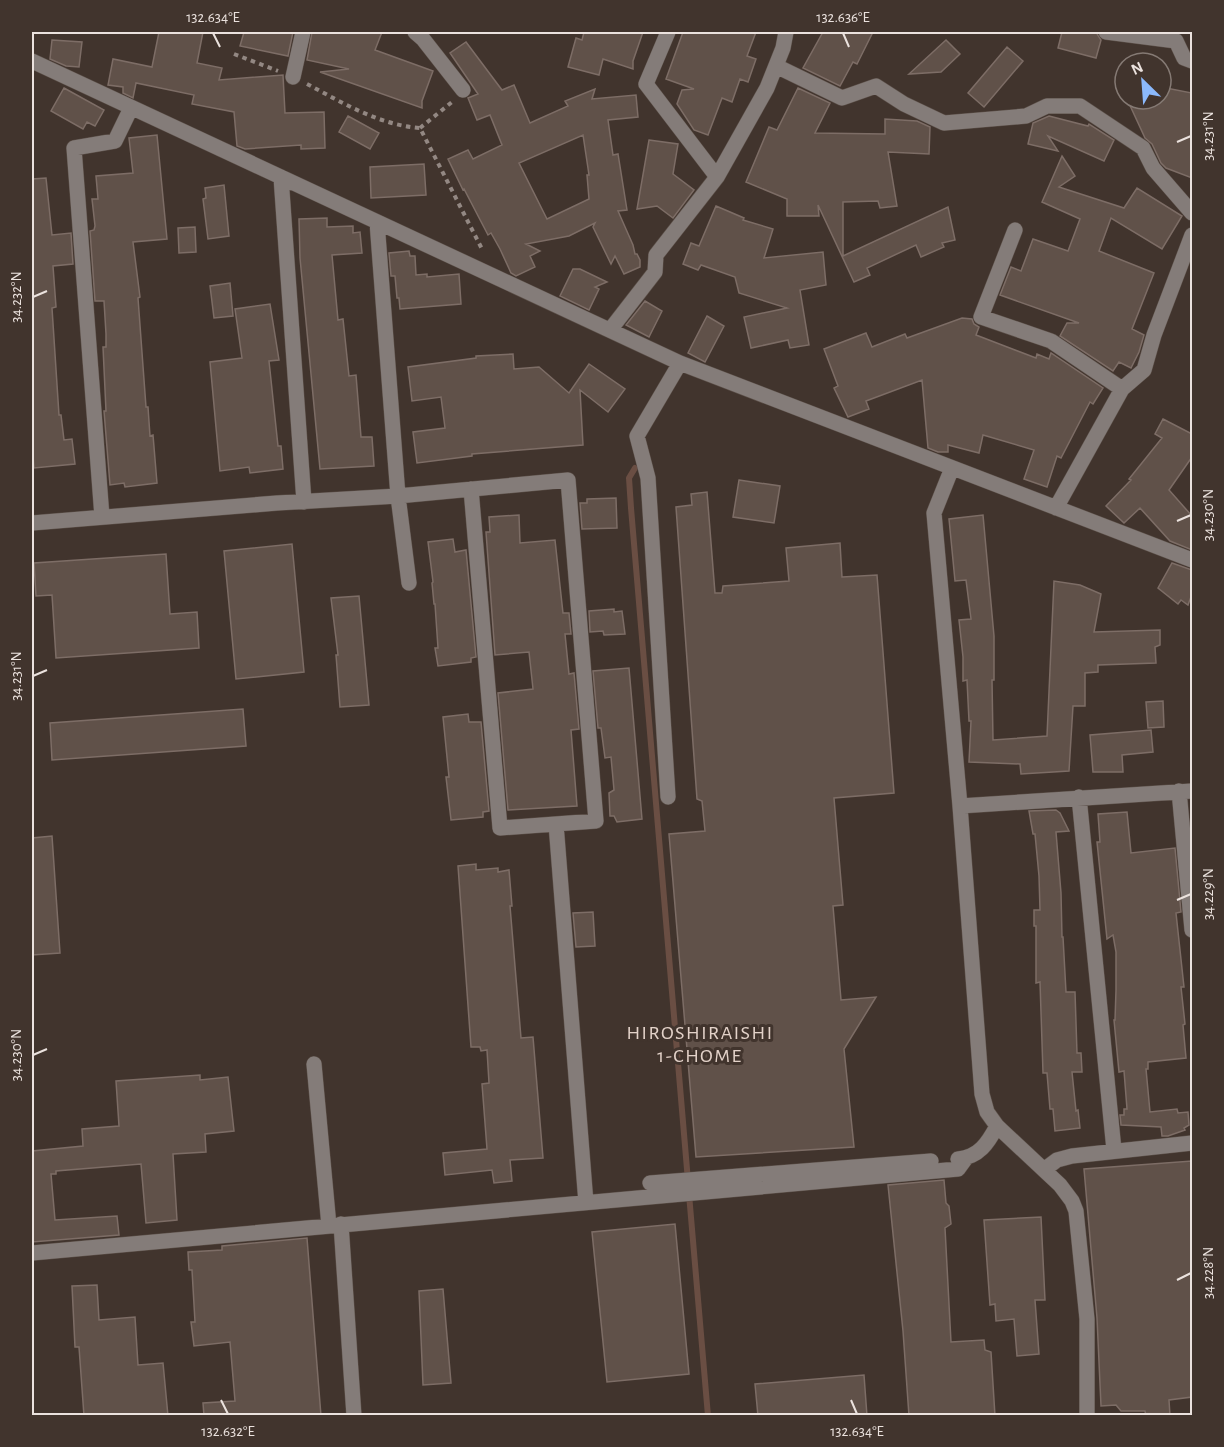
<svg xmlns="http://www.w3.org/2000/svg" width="1224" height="1447" font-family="'Alegreya Sans',sans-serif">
	<rect width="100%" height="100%" fill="#41342d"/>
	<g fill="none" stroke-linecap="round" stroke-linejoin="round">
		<path stroke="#6a4e43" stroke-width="6" d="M635,468L629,478L631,508L688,1181
			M689,1194L708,1416"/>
	</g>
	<path fill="#605149" stroke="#7d6d66" stroke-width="1.5" fill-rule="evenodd" d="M159,32H203L197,63L222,68L219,80L283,75L285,113L324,112L325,148L301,149V145L245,149L237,146L234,112L192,104L194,95L136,83L133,98L123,93V87L108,85L113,59L152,67Z
		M244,32H293L288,56L240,46Z
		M312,32H382L375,50L433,71L422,101V108L320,72L349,69L307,60Z
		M584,32H643L633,61V69L603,59L599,75L568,67L576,38L582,40Z
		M683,32H756L747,56L756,59L748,82L740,79L732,102L722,98L708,135L694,130L677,104L682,90L694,89L666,79Z
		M823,32H873L857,64L853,62L840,86L803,68Z
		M1062,32H1096L1101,40L1096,58L1058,48Z
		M52,40L82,42L79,67L66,66L50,59Z
		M946,40L960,54L941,72L909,74Z
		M466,42L502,90L514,85L530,123L568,106L565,101L595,89L592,99L636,95L638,117L608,120L613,155L618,154L627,210L618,211L633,245L635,254H637L640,260V267L624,274L615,256L611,264L593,227L595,223L569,236L526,244L540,251L530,256L535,267L516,276L511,273L500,249L491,233L488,235L464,189L463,190L448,159L468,150L473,159L502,145L490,115L477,120L468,98L478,94L450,53ZM583,135L589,175H587L589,199L547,219L519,163Z
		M1007,47L1023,61L984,107L968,93Z
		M1161,87L1192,93V178L1166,168L1161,163L1152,144L1145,138L1127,99H1161Z
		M64,88L104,110L95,126L87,122L83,129L51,111Z
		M798,88L830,103L815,133L885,134V119L917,121L930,127L929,154L888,152L897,206L880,208L878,201L843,202V256L948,207L955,240L942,243L944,247L921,257L916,245L867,268L870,275L854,282L818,205L819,216H787V199L746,182L769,127L777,130Z
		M348,116L379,133L370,149L339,132Z
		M1049,116L1088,126L1089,124L1114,140L1104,161L1048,136L1058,151L1028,144L1033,123Z
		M157,135L167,239L133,242L140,297L138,298L146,407H148L150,436L153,435L157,483L125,487L124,483L110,485L104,411H106L103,347H106V334L104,301H95L90,231L94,230L95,226L92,199H98L96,176L133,173L129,138Z
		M649,140L678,144L673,174L694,190L673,218L657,206L637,209Z
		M1062,156L1075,176L1059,187L1124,208L1137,188L1182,216L1162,249L1111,218L1099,251L1154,273L1132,329L1144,335L1139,352L1131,368L1119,362L1113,371L1060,336L1067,323H1079L1000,295L1011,267L1021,271L1033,239L1068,251L1080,219L1042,202Z
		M424,164L426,195L371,198L370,167Z
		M46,178L52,235L71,233L73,264L53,266L56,307L52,308L59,415H61L64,440L72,439L75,464L34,468L32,444V179Z
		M224,185L229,236L208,239L203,199L206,198L205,188Z
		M716,206L744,218L743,220L773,229L764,258L823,252L826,285L800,290L809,345L790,348L788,340L751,348L744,317L787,308L739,293L735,277L701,265L698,270L683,264L691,243L699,246Z
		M327,218V227L353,226V233L360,232L362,253L332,255L338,320L343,319L349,376L356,375L361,437H372L374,466L320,469L300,258L299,219Z
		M195,227L196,252L179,253L178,228Z
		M409,251L410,256H415L416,275L427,274V277L459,274L461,304L400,309L399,298H397L395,276H391L389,253Z
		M573,269H580L607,282L595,287L599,289L589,310L560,296Z
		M230,283L233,316L214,318L210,286Z
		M645,301L662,311L649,337L626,325Z
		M270,304L279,360L269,361L278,446H281L283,469L250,473L249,467L220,471L210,362L242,358L235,309Z
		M707,316L724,326L705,362L688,353Z
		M962,318L972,319L974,324L979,327L976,335L1015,350L1036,358L1037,354L1049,359L1051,353L1103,388L1093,404L1090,402L1061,458L1057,456L1047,487L1024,479L1034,450L983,435L979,453L948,445V452H938L928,448L922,380L866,401L869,409L848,417L834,388L838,386L824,349L866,333L872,347L905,334L907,338Z
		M513,354L514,369L539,367L569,393L589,364L625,389L608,412L580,390L583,445L472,454V456L417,463L413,432L445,428L441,397L412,401L408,367L476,358V356Z
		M1163,419L1192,434V457L1169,490L1192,516V550L1170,541L1140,508L1124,523L1106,506L1131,480L1129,479L1162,438L1155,434Z
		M739,480L780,486L774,523L733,517Z
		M707,492L715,593H722L723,586L789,581L786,548L840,543L842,577L877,575L894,793L834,798L843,905L833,906L841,1000L876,997L844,1049L854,1147L696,1157L669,834L705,831L702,801L697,799L676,507L692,505L691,494Z
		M616,498L617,528L582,529L580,503H587V499Z
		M519,515L520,543L555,540L563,613H569L571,634H565L569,674L574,673L579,729L571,730L577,806L508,810L498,693L533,689L529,652L495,655L486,532H490L489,517Z
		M983,515L994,636V680H992L993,740L1047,736L1054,581L1080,585L1101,594L1094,632L1160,630V645L1155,647L1156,663L1098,665V672L1085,673V706H1073L1069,771L1021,774L1020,764L969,762L971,721H969L967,680L963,681V657L959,620L971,619L966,580L955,581L949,519Z
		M453,539L455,552L466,550L476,657L471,658V662L438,666L435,648H438L435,604H434L432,583L433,582L428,542Z
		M292,544L304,672L236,679L224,551Z
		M166,554L170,614L197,612L199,648L56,658L52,595L36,596L34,563Z
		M1172,563L1192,570V594L1188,605L1181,600L1178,604L1158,588Z
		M359,596L369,705L340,707L336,655H338L331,598Z
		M614,609V612L622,611L625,634L604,635L603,631L590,632L589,611Z
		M629,668L642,819L617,822L614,816H610L609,793L614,790L611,757L605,758L601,728H598L593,671Z
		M1163,701L1164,727L1148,728L1146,702Z
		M243,709L246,746L52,760L50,723Z
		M468,714L469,722H481L489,811L483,812V817L451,820L446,777H449L443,717Z
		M1151,730L1153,752L1122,755L1123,772H1093L1090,735Z
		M1056,810L1060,813L1069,831L1056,832L1061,893L1062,937H1063L1066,992H1075L1077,1053H1081L1082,1072H1072L1076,1111L1078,1110L1080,1128L1055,1131L1053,1109H1050L1047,1073H1043L1040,982L1036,983V926H1034V910H1040L1039,876L1035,834H1033L1029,811Z
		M1127,812L1131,853L1175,848L1181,912L1176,913L1184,987H1181L1185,1024L1183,1025L1186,1058L1148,1062V1069H1146L1150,1112L1177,1109L1178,1113L1188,1112L1189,1125L1184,1128L1185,1130L1168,1136H1162L1161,1127L1121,1125L1120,1115H1124V1109H1127L1124,1071L1119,1072L1114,1020H1115L1116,990V952L1113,935L1107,939L1097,842H1100L1098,814Z
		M52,836L60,953L32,955V838Z
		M476,864V870L498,868V872L509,870L512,906H510L521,1038L533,1037L543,1158L510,1160L512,1181L494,1183L492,1170L445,1175L443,1153L487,1149L482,1084L489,1083L487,1050L481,1051L480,1047H471L458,866Z
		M593,912L595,946L576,947L573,913Z
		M200,1075V1080L228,1077L234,1131L205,1134L206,1152L173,1154L177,1220L146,1223L141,1164L56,1171V1174H51L55,1220L117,1216L119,1235L32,1242V1151L83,1146L82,1129L119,1126L116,1081Z
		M1192,1161V1397L1169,1400L1170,1416H1146L1145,1411H1121L1116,1405L1101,1406L1097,1318L1084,1169Z
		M944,1180L946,1203L949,1206L951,1224L945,1228L951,1342L984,1340L985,1350L991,1352L995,1416H909L903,1331L888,1185Z
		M1041,1217L1045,1300H1035L1039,1354L1017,1356L1014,1319L996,1321L995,1304L990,1305L984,1220Z
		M675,1224L689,1374L607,1382L592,1232Z
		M307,1238L321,1416H204L203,1403L235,1401L230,1342L194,1346L191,1322H195L192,1270H189L188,1252L222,1250V1246Z
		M97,1285L99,1320L135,1317L138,1365L163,1363L168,1416H84L79,1347H75L72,1286Z
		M443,1289L451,1383L423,1385L419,1291Z
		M864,1375L867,1416H758L755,1384Z"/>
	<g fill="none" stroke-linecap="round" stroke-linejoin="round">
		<defs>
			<path id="minor" d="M415,32L423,39L463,90
				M668,32L646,84L717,177
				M1106,32L1176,41L1184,58L1192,61
				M32,61L680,363L1192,560
				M776,66L842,98L876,86L904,104L944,123L1026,116L1047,106H1080L1143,148L1153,168L1192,213
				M293,77L303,32
				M281,177L304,502
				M377,222L398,496L409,583
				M1015,230L981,317L1051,341L1122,389
				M610,330L655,272L656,255L717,177L767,88L783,48L786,32
				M952,468L934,513L960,806L982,1094L987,1112L997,1126L1060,1185L1072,1201L1076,1211L1087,1319V1416
				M1056,508L1122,389L1144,370L1154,335L1192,235
				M102,517L74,148L115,141L131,108
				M32,523L277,503L398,496L568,480L596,821L500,828L471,489
				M1179,791L1192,930
				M668,797L648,478L637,436L680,363
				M1079,797L1114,1150
				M960,806L1192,791
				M556,824L586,1203
				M314,1064L329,1226
				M958,1159C979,1157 988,1143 997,1126
				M1045,1169L1057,1160L1072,1156L1192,1143
				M650,1183L931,1161
				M341,1224L354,1416
				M32,1253L958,1169L966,1158"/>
		</defs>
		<use href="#minor" stroke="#5c5049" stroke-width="16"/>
		<path stroke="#938883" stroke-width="4" stroke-dasharray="4.5 4.5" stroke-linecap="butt" d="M234,54L278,71
			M307,84C343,103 379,125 420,128L483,251
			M420,128L452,102"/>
		<use href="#minor" stroke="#847c79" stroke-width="15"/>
	</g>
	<path fill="none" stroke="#ebe2de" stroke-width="2" d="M213,33L220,47M843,33L849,47M1177,142L1191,136M33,297L47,291M1177,521L1191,515M33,676L47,670M1177,900L1191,894M33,1055L47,1049M1177,1280L1191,1273M221,1400L228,1414M851,1400L857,1414"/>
	<g text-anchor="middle" stroke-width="6" stroke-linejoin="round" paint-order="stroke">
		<g font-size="20" letter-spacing="1.5" fill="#e3d2c9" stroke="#41342d">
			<text x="700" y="1039">HIROSHIRAISHI<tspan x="700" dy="23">1-CHOME</tspan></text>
		</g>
	</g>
	<rect width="1224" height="1447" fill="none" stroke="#41342d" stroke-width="66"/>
	<g transform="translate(1143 81) rotate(335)"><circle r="28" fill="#41342d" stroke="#857a74" stroke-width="1.5"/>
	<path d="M0-4.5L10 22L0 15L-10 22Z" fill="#8bb9fc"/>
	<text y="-9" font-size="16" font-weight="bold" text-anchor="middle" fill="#ebe2de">N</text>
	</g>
	<rect x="33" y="33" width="1158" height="1381" fill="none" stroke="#ebe2de" stroke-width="2"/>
	<g font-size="15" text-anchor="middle" fill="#ebe2de">
		<text x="213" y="22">132.634°E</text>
		<text x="843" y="22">132.636°E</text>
		<text transform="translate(1208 136) rotate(-90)" y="5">34.231°N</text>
		<text transform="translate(16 297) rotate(-90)" y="5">34.232°N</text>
		<text transform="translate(1208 515) rotate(-90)" y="5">34.230°N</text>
		<text transform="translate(16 676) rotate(-90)" y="5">34.231°N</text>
		<text transform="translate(1208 894) rotate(-90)" y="5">34.229°N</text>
		<text transform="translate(16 1055) rotate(-90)" y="5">34.230°N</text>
		<text transform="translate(1208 1273) rotate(-90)" y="5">34.228°N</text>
		<text x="228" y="1436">132.632°E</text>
		<text x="857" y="1436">132.634°E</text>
	</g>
</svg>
